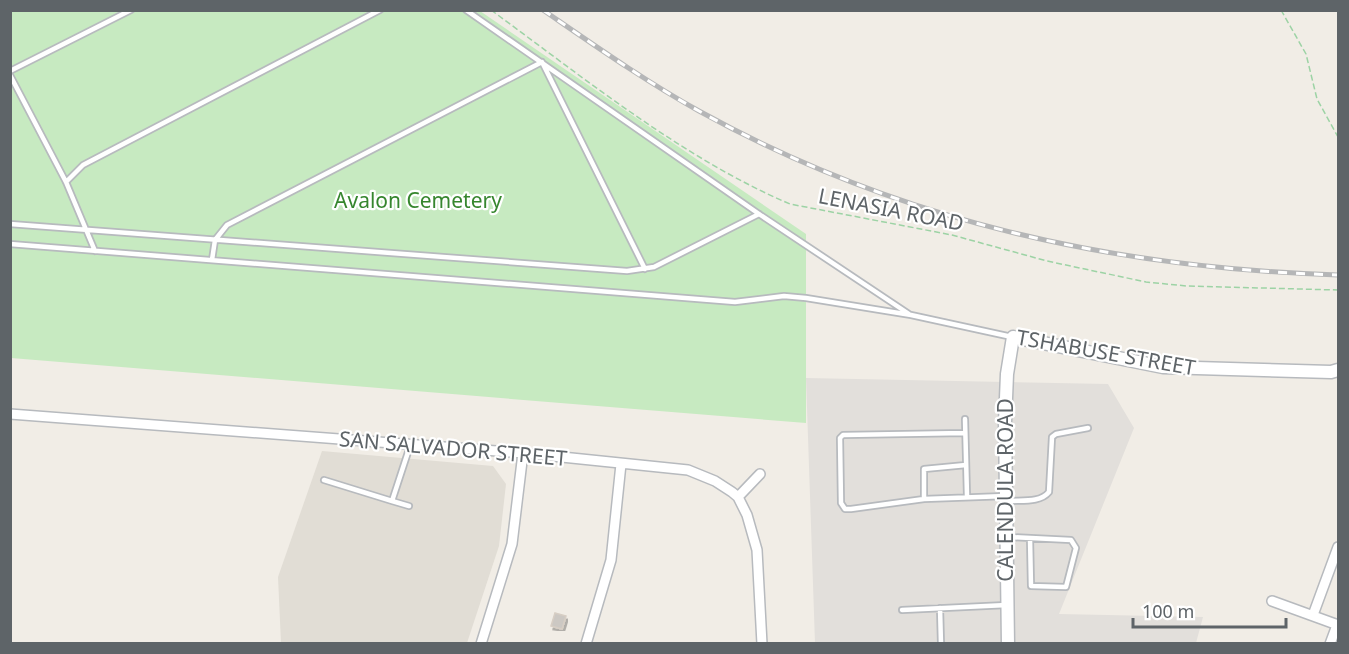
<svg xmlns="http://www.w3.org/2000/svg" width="1349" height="654" font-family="'Noto Sans',sans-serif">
	<defs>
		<filter id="shadow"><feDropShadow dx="2" dy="3.5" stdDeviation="0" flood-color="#0004"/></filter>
	</defs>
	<rect width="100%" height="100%" fill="#f1ede6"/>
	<path fill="#e2dfdb" d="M806,378L1108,384L1134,428L1059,614L1203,617L1196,643H815Z"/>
	<path fill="#e1ddd5" d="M322,451L493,466L506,484L499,546L467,643H281L278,577Z"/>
	<path fill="#c7eac1" d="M10,11H480L806,234V423L11,358Z"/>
	<path fill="#ccc8c3" stroke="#d7cec4" stroke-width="1.5" filter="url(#shadow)" d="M555,613L566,616L562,629L551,626Z"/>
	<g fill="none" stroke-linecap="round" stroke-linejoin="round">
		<defs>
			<path id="service" d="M466,10L759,214L909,314
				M10,71L131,10
				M10,75L66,182L95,251
				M66,182L83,165L380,10
				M10,224L627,271L654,267L759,214
				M10,244L735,302L784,296L806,298L911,315L1012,337
				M212,260L215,240L227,225L542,62L645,269
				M965,419L967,496
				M965,433L843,435L840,438L841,503L845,509H851L924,499L1006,496
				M324,480L392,501L410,446
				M924,499V469L966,465
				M392,501L409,506
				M1009,501C1022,500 1040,503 1049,492L1052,437L1056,434L1088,428
				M1009,537L1071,540L1076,548L1066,587L1031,586L1030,538
				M940,608L941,644
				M902,610L1007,605"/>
			<path id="minor" d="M10,414L523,453L688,470L715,481L732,492L738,497L747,515L757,550L762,644
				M738,497L760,474
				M1272,601L1338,625
				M1313,615L1338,547
				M481,644L512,544L523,453
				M586,644L611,560L621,464
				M1330,644L1337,625"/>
			<path id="tertiary" d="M1008,644L1005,422L1007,374L1013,337L1163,367L1331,372L1338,370"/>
		</defs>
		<use href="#service" stroke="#b7babe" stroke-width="8"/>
		<use href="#minor" stroke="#b7babe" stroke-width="12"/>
		<use href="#tertiary" stroke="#b7babe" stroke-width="15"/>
		<path stroke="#9dd3a5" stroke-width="1.5" stroke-dasharray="6 3" stroke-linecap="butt" d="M491,10C584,78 684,159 790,204L952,235L1047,261L1146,282L1187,286L1338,290
			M1281,10L1306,54L1317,99L1338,137"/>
		<use href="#service" stroke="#fff" stroke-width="4.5"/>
		<use href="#minor" stroke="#fff" stroke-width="9"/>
		<use href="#tertiary" stroke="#fff" stroke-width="12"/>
		<defs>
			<path id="rail" d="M543,10C594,45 645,81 699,111C898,221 1113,268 1338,275"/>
		</defs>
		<use href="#rail" stroke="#b5b6b7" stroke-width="5"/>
		<use href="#rail" stroke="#fff" stroke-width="3" stroke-dasharray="9" stroke-linecap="butt"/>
	</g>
	<g text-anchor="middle" stroke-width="4.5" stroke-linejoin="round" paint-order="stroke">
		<g font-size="21" fill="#36862e" stroke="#fff">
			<text x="418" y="208">Avalon Cemetery</text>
		</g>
		<g font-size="21" fill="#5e6468" stroke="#fff">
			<text transform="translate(891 210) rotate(11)" y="7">LENASIA ROAD</text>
			<text transform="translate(1106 353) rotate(10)" y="7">TSHABUSE STREET</text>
			<text transform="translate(453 449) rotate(5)" y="7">SAN SALVADOR STREET</text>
			<text transform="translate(1006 490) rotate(-90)" y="7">CALENDULA ROAD</text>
		</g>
	</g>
	<rect width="1349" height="654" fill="none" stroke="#5e6468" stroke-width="24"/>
	<path d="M1133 618v9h153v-9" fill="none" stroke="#5e6468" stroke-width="3"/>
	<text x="1142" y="618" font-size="18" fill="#5e6468" stroke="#ffffff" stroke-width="4.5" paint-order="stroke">100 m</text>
</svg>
